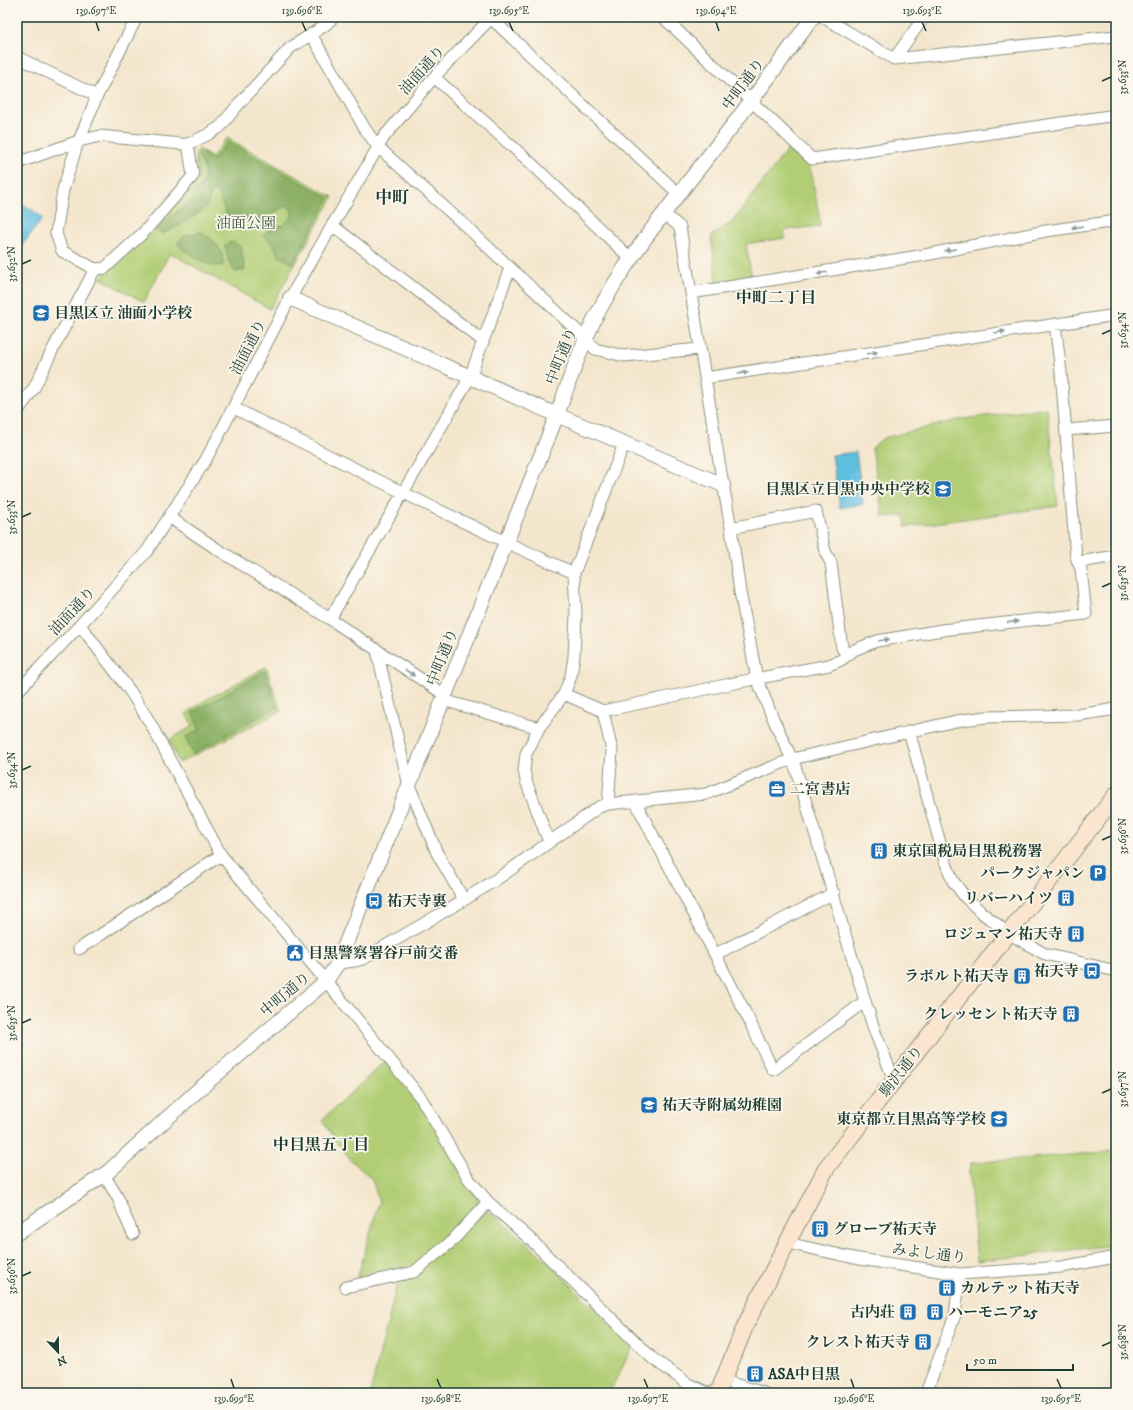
<svg xmlns="http://www.w3.org/2000/svg" width="1133" height="1410" font-family="'IM FELL DW Pica','Noto Serif JP',serif">
	<rect width="100%" height="100%" fill="#fbf7ec"/>
	<filter id="ink" filterUnits="userSpaceOnUse"><feTurbulence type="fractalNoise" baseFrequency=".025" numOctaves="2"/><feDisplacementMap in="SourceGraphic" scale="8" xChannelSelector="R" yChannelSelector="G"/><feConvolveMatrix kernelMatrix="1 2 1 2 8 2 1 2 1" color-interpolation-filters="sRGB"/></filter>
	<filter id="wash" filterUnits="userSpaceOnUse"><feTurbulence type="fractalNoise" baseFrequency=".012" numOctaves="4" result="noise"/><feDisplacementMap in="SourceGraphic" scale="16" xChannelSelector="R" yChannelSelector="G"/><feGaussianBlur stdDeviation="0.9" result="paint"/><feColorMatrix in="noise" values="0 0 0 0 0 0 0 0 0 0 0 0 0 0 0 0 0 1.4 0 .05"/><feComposite in="paint" operator="in"/></filter>
	<g filter="url(#wash)">
		<rect width="100%" height="100%" fill="#f4e6cd"/>
		<path fill="#b1ce74" stroke="#688654" d="M227,138L333,197L270,309L170,253L144,302L100,278L193,189L199,177L195,154L199,149L212,157Z
			M791,145L809,161L821,226L784,230L785,238L746,244L752,279L717,284L711,236L732,222Z
			M1047,408L1058,506L906,527L904,515L883,517L872,448L883,438L962,419Z
			M266,667L281,711L179,763L169,740L193,726L186,714L206,700Z
			M385,1061L425,1111L478,1197V1205L447,1240L411,1268L357,1279L379,1202L372,1179L356,1165L339,1146L322,1120Z
			M1116,1151V1244L1115,1245L977,1261L969,1172L971,1163Z
			M485,1212H491L547,1261L633,1347L610,1391L613,1393H370L398,1281Z"/>
		<path fill="#8cb166" stroke="#56774d" d="M228,142L329,198L293,264L279,256L274,245L263,235L273,227L283,225L292,217V211L287,205L264,218L257,220L245,218L233,221L228,219L221,201L220,197L214,190C209,196 210,202 206,207C197,217 173,228 162,234L155,229L192,200L204,180L205,171L198,154L201,152L213,160Z
			M201,232C214,240 224,249 223,265C220,266 217,266 214,266C205,265 182,250 177,243L185,236Z
			M234,242L241,247L245,270L235,272L229,261L225,246L228,243Z
			M265,671L277,707L193,754L185,737L200,730L192,713Z"/>
		<path fill="#61bedf" stroke="#407e8a" d="M25,205L43,218L17,252V216Z
			M856,452L863,504L840,508L832,455Z"/>
	</g>
	<g filter="url(#ink)">
		<g fill="none" stroke-linecap="round" stroke-linejoin="round">
			<defs>
				<path id="minor" d="M137,17L97,96L76,148L63,190L56,233L62,251L95,269L105,268L144,232L193,176L188,144
					M663,17L812,159L1116,115
					M823,17L894,59L1116,36
					M491,18L584,106L679,194
					M311,34L365,129L378,147L471,231L586,339L595,349L624,356L700,349
					M17,57L97,96
					M894,59L924,17
					M434,77L532,164L631,259
					M17,163L79,141L100,136L181,144H188L207,135L220,127L238,105L290,48L324,26L334,17
					M664,214L680,227L721,473L731,528L740,592L757,679L772,716L795,766L865,1001L875,1032L894,1080
					M332,225L483,341
					M691,293L925,255L1046,231L1116,221
					M705,378L1116,315
					M234,408C347,465 459,522 574,573
					M17,412L34,388L52,351L95,269
					M1066,430L1116,426
					M169,517L217,549L330,619L445,695
					M731,528L816,511L825,551L831,563L842,648L848,655
					M1079,562L1116,556
					M330,619L470,377L510,268
					M80,625L130,691L149,721L221,855L326,981L421,1098L468,1178L488,1202L530,1239L652,1358L688,1384L708,1393
					M377,651L401,753L409,785L437,853L464,900
					M17,692L80,625L147,551L205,461L219,435L290,298L384,137L434,77L492,17
					M564,694L603,711L749,680L829,665L841,660L854,650L877,641L942,630L1086,614L1081,569L1076,557L1061,372L1055,324
					M443,700L539,728
					M603,711L612,751L608,804
					M909,731L945,861L953,881L965,897L981,912L1008,933L1045,954L1116,971
					M635,801L746,1014L773,1070L865,1001
					M549,842L526,781L524,770L526,754L539,728L564,694L571,676L574,656L576,614L574,573L624,444
					M79,949L221,855
					M716,954L834,893
					M338,963L355,961L363,959L464,900L503,875L599,807L608,804L706,794L792,759L956,721L986,717L1078,715L1116,709
					M104,1175L118,1198L125,1216L133,1234
					M787,1243L859,1259L960,1274L1061,1267L1116,1257
					M346,1287L414,1272L452,1241L488,1202
					M724,1381L764,1393
					M926,1393L955,1315L960,1274"/>
				<path id="tertiary" d="M290,298L557,415L723,485
					M17,1233L108,1172L196,1092L326,981L338,963L557,415C569,382 580,348 596,316C628,255 673,202 715,148C749,105 781,61 813,17"/>
				<path id="secondary" d="M718,1393L746,1324L787,1243L827,1167L1116,795"/>
			</defs>
			<use href="#minor" stroke="#8a9280" stroke-width="13"/>
			<use href="#tertiary" stroke="#8a9280" stroke-width="16"/>
			<use href="#secondary" stroke="#8a9280" stroke-width="18"/>
			<use href="#minor" stroke="#fff" stroke-width="11"/>
			<use href="#tertiary" stroke="#fff" stroke-width="14"/>
			<use href="#secondary" stroke="#fce5cf" stroke-width="16"/>
		</g>
		<defs><path id="oneway-solid" d="M-6-.8H1V-3.2L6.5 0L1 3.2V.8H-6Z"/></defs>
		<g fill="#8f9e9a">
			<use href="#oneway-solid" transform="translate(1077 227) rotate(172)"/>
			<use href="#oneway-solid" transform="translate(950 250) rotate(169)"/>
			<use href="#oneway-solid" transform="translate(822 273) rotate(171)"/>
			<use href="#oneway-solid" transform="translate(1000 332) rotate(-9)"/>
			<use href="#oneway-solid" transform="translate(872 353) rotate(-9)"/>
			<use href="#oneway-solid" transform="translate(743 373) rotate(-8)"/>
			<use href="#oneway-solid" transform="translate(1013 622) rotate(-6)"/>
			<use href="#oneway-solid" transform="translate(884 640) rotate(-10)"/>
			<use href="#oneway-solid" transform="translate(410 673) rotate(33)"/>
		</g>
	</g>
	<path fill="none" stroke="#1f3d34" stroke-width="1.5" d="M96,22L99,31M302,22L306,31M509,22L513,31M716,22L719,31M922,22L926,31M1102,81L1111,77M22,264L31,260M1102,334L1111,330M22,517L31,513M1102,587L1111,583M22,770L31,766M1102,840L1111,836M22,1023L31,1019M1102,1093L1111,1089M22,1276L31,1272M1102,1346L1111,1342M231,1379L234,1388M437,1379L441,1388M644,1379L648,1388M851,1379L854,1388M1057,1379L1061,1388"/>
	<defs>
		<symbol id="school-square" viewBox="-11 -11 22 22"><rect x="-9" y="-9" width="18" height="18" rx="4" fill="#1f6fb2" stroke="#fbf7ec"/><path d="M0-5L7-2L0 1L-7-2ZM-4 1L0 2.5L4 1V4Q0 6-4 4Z" fill="#fff"/></symbol>
		<symbol id="office-square" viewBox="-11 -11 22 22"><rect x="-9" y="-9" width="18" height="18" rx="4" fill="#1f6fb2" stroke="#fbf7ec"/><path d="M-6-3h4V-5.5h4V-3h4V5H-6ZM-1-4.5V-3h2v-1.5ZM-6 0V1H6V0Z" fill="#fff"/></symbol>
		<symbol id="building-square" viewBox="-11 -11 22 22"><rect x="-9" y="-9" width="18" height="18" rx="4" fill="#1f6fb2" stroke="#fbf7ec"/><path d="M-4-6H4V6H1V3H-1V6H-4ZM-2.5-4.3h1.7v1.8h-1.7ZM.8-4.3h1.7v1.8H.8ZM-2.5-1h1.7V.8h-1.7ZM.8-1h1.7V.8H.8Z" fill="#fff"/></symbol>
		<symbol id="parking-square" viewBox="-11 -11 22 22"><rect x="-9" y="-9" width="18" height="18" rx="4" fill="#1f6fb2" stroke="#fbf7ec"/><path d="M-3.5-5.5H1a3.5 3.5 0 0 1 0 7H-1V5.5H-3.5ZM-1-3.4V-.6H.8a1.4 1.4 0 0 0 0-2.8Z" fill="#fff"/></symbol>
		<symbol id="bus-square" viewBox="-11 -11 22 22"><rect x="-9" y="-9" width="18" height="18" rx="4" fill="#1f6fb2" stroke="#fbf7ec"/><path d="M-5-6H5V4H4V6H2V4H-2V6H-4V4H-5ZM-3.5-4V0h7V-4ZM-3.5 1.2v1.5H-2V1.2ZM2 1.2v1.5H3.5V1.2Z" fill="#fff"/></symbol>
		<symbol id="civic-square" viewBox="-11 -11 22 22"><rect x="-9" y="-9" width="18" height="18" rx="4" fill="#1f6fb2" stroke="#fbf7ec"/><path d="M-.6-6.5H3V-4.5H.6V-3L4-1V1h2V6H-6V1h2V-1L-.6-3ZM-1.2 2.5V6h2.4V2.5Z" fill="#fff"/></symbol>
	</defs>
	<g fill-rule="evenodd">
		<use href="#school-square" x="31" y="303" width="20" height="20"/>
		<use href="#school-square" x="933" y="479" width="20" height="20"/>
		<use href="#office-square" x="767" y="779" width="20" height="20"/>
		<use href="#building-square" x="869" y="841" width="20" height="20"/>
		<use href="#parking-square" x="1088" y="863" width="20" height="20"/>
		<use href="#building-square" x="1056" y="888" width="20" height="20"/>
		<use href="#bus-square" x="364" y="891" width="20" height="20"/>
		<use href="#building-square" x="1066" y="924" width="20" height="20"/>
		<use href="#civic-square" x="285" y="943" width="20" height="20"/>
		<use href="#bus-square" x="1082" y="961" width="20" height="20"/>
		<use href="#building-square" x="1012" y="966" width="20" height="20"/>
		<use href="#building-square" x="1061" y="1004" width="20" height="20"/>
		<use href="#school-square" x="639" y="1095" width="20" height="20"/>
		<use href="#school-square" x="989" y="1109" width="20" height="20"/>
		<use href="#building-square" x="810" y="1219" width="20" height="20"/>
		<use href="#building-square" x="937" y="1278" width="20" height="20"/>
		<use href="#building-square" x="898" y="1302" width="20" height="20"/>
		<use href="#building-square" x="925" y="1302" width="20" height="20"/>
		<use href="#building-square" x="913" y="1332" width="20" height="20"/>
		<use href="#building-square" x="745" y="1364" width="20" height="20"/>
	</g>
	<g text-anchor="middle" stroke-width="3.5" stroke-linejoin="round" paint-order="stroke">
		<g font-size="15" fill="#1f3d34" stroke="#fbf7ec">
			<text transform="translate(422 70) rotate(-48)" y="5">油面通り</text>
			<text transform="translate(743 84) rotate(-53)" y="5">中町通り</text>
			<text transform="translate(248 347) rotate(-63)" y="5">油面通り</text>
			<text transform="translate(561 356) rotate(-68)" y="5">中町通り</text>
			<text transform="translate(72 611) rotate(-47)" y="5">油面通り</text>
			<text transform="translate(442 657) rotate(-68)" y="5">中町通り</text>
			<text transform="translate(285 994) rotate(-40)" y="5">中町通り</text>
			<text transform="translate(901 1071) rotate(-52)" y="5">駒沢通り</text>
			<text transform="translate(929 1253) rotate(7)" y="5">みよし通り</text>
		</g>
		<g font-size="15" fill="#3c5a41" stroke="#fbf7ec">
			<text x="246" y="228">油面公園</text>
		</g>
		<g font-size="15" font-weight="bold" fill="#1f3d34" stroke="#fbf7ec" text-anchor="start">
			<text x="54" y="318">目黒区立 油面小学校</text>
			<text x="930" y="494" text-anchor="end">目黒区立目黒中央中学校</text>
			<text x="790" y="794">二宮書店</text>
			<text x="892" y="856">東京国税局目黒税務署</text>
			<text x="1085" y="878" text-anchor="end">パークジャパン</text>
			<text x="1053" y="903" text-anchor="end">リバーハイツ</text>
			<text x="387" y="906">祐天寺裏</text>
			<text x="1063" y="939" text-anchor="end">ロジュマン祐天寺</text>
			<text x="308" y="958">目黒警察署谷戸前交番</text>
			<text x="1079" y="976" text-anchor="end">祐天寺</text>
			<text x="1009" y="981" text-anchor="end">ラボルト祐天寺</text>
			<text x="1058" y="1019" text-anchor="end">クレッセント祐天寺</text>
			<text x="662" y="1110">祐天寺附属幼稚園</text>
			<text x="986" y="1124" text-anchor="end">東京都立目黒高等学校</text>
			<text x="833" y="1234">グローブ祐天寺</text>
			<text x="960" y="1293">カルテット祐天寺</text>
			<text x="895" y="1317" text-anchor="end">古内荘</text>
			<text x="948" y="1317">ハーモニア25</text>
			<text x="910" y="1347" text-anchor="end">クレスト祐天寺</text>
			<text x="768" y="1379">ASA中目黒</text>
		</g>
		<g font-size="16" font-weight="bold" fill="#1f3d34" stroke="#fbf7ec">
			<text x="776" y="303">中町二丁目</text>
			<text x="321" y="1150">中目黒五丁目</text>
		</g>
		<g font-size="17" font-weight="bold" fill="#1f3d34" stroke="#fbf7ec">
			<text x="392" y="203">中町</text>
		</g>
	</g>
	<rect width="1133" height="1410" fill="none" stroke="#fbf7ec" stroke-width="44"/>
	<g transform="translate(58 1352) rotate(158)" stroke="#fbf7ec" stroke-width="3" paint-order="stroke">
	<path d="M0-3L7 15L0 10L-7 15Z" fill="#1f3d34"/>
	<text y="-6" font-size="11" font-weight="bold" text-anchor="middle" fill="#1f3d34">N</text>
	</g>
	<path d="M967 1364v6h106v-6" fill="none" stroke="#1f3d34" stroke-width="2"/>
	<text x="973" y="1364" font-size="12" fill="#1f3d34" stroke="#fbf7ec" stroke-width="3" paint-order="stroke">50 m</text>
	<rect x="22" y="22" width="1089" height="1366" fill="none" stroke="#1f3d34" stroke-width="1.5"/>
	<g font-size="10" text-anchor="middle" fill="#1f3d34">
		<text x="96" y="14">139.697°E</text>
		<text x="302" y="14">139.696°E</text>
		<text x="509" y="14">139.695°E</text>
		<text x="716" y="14">139.694°E</text>
		<text x="922" y="14">139.693°E</text>
		<text transform="translate(1122 77) rotate(-90)" y="4">35.633°N</text>
		<text transform="translate(11 264) rotate(-90)" y="4">35.632°N</text>
		<text transform="translate(1122 330) rotate(-90)" y="4">35.634°N</text>
		<text transform="translate(11 517) rotate(-90)" y="4">35.633°N</text>
		<text transform="translate(1122 583) rotate(-90)" y="4">35.635°N</text>
		<text transform="translate(11 770) rotate(-90)" y="4">35.634°N</text>
		<text transform="translate(1122 836) rotate(-90)" y="4">35.636°N</text>
		<text transform="translate(11 1023) rotate(-90)" y="4">35.635°N</text>
		<text transform="translate(1122 1089) rotate(-90)" y="4">35.637°N</text>
		<text transform="translate(11 1276) rotate(-90)" y="4">35.636°N</text>
		<text transform="translate(1122 1342) rotate(-90)" y="4">35.638°N</text>
		<text x="234" y="1402">139.699°E</text>
		<text x="441" y="1402">139.698°E</text>
		<text x="648" y="1402">139.697°E</text>
		<text x="854" y="1402">139.696°E</text>
		<text x="1061" y="1402">139.695°E</text>
	</g>
</svg>
